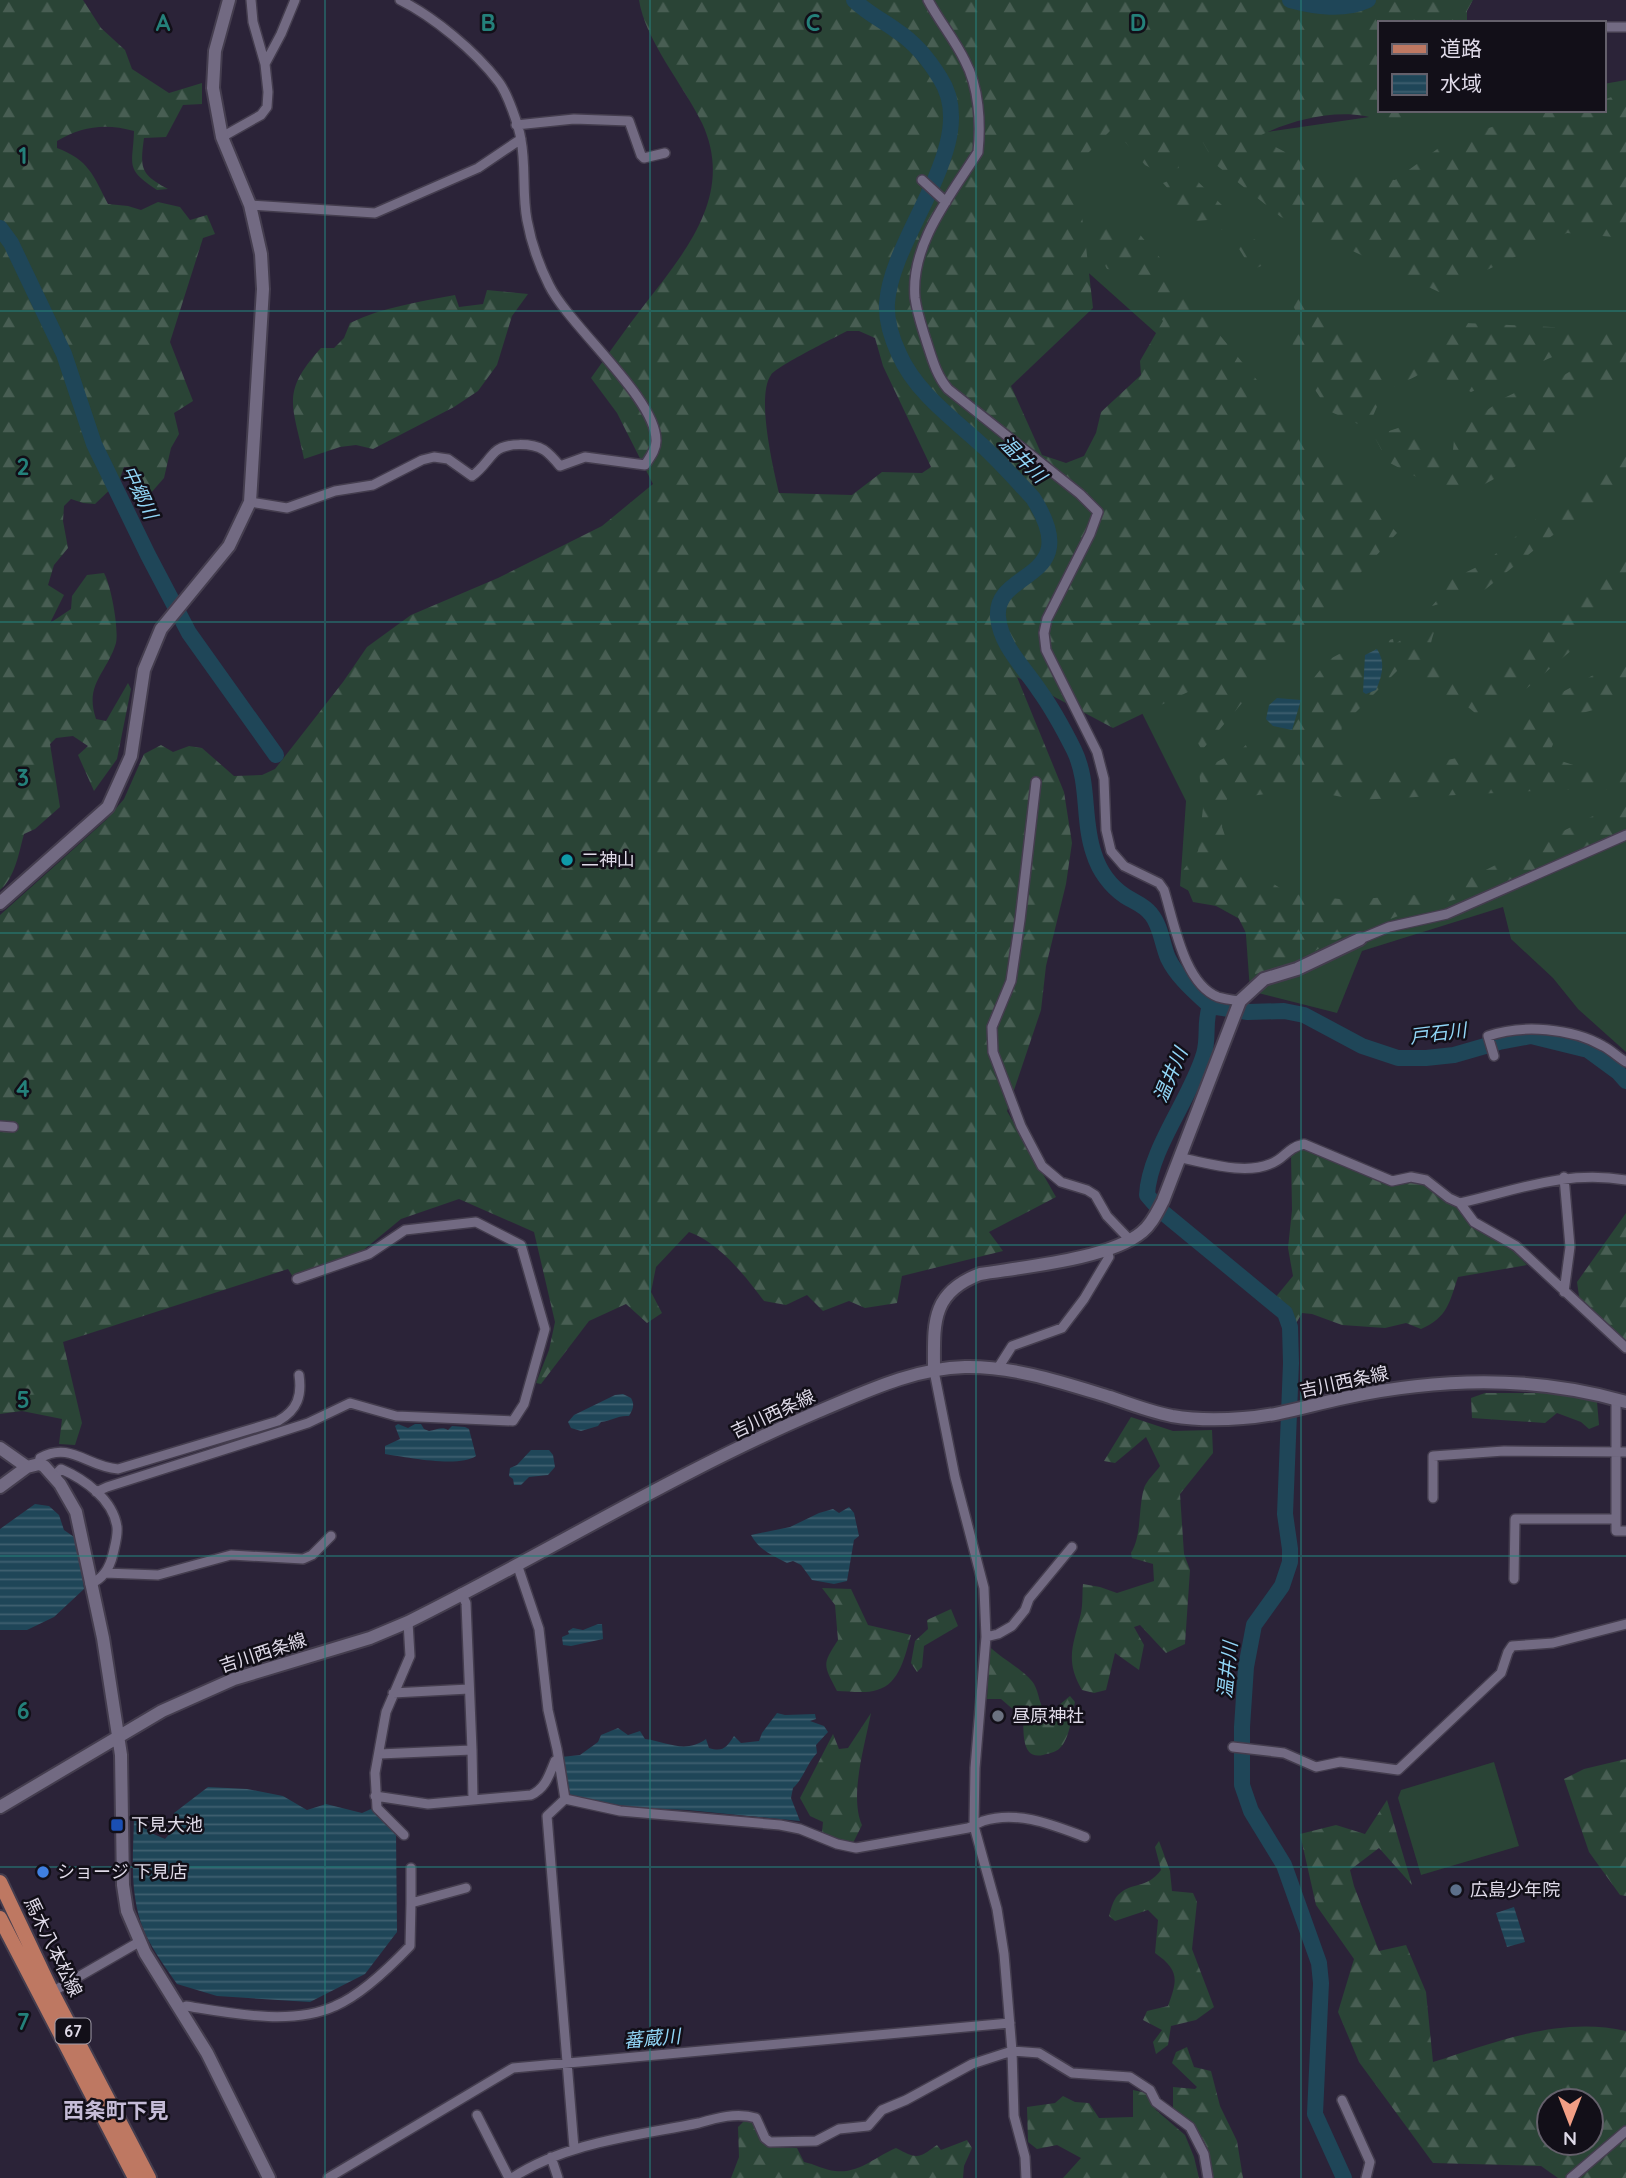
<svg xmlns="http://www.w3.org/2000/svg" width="1626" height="2178" font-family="Quicksand,'Noto Sans JP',sans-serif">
	<defs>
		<pattern id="forest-firs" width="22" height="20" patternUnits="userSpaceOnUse" patternTransform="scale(1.75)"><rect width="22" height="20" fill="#2a4436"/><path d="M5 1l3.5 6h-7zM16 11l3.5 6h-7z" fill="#485e53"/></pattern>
		<pattern id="water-rules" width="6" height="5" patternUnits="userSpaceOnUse" patternTransform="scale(1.75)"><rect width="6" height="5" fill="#1f4658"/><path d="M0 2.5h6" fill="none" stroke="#3f6070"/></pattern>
	</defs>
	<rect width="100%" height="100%" fill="#2b2338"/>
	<path fill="#2a4436" d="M962,37L1240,136L1417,110H1603V84L1626,80V1052L1578,1009L1553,978L1511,939L1503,907L1362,951L1337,1013L1250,991L1245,922L1180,886L1186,801L1120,669L1166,342L1063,250Z
		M1494,1762L1519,1846L1421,1875L1398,1798L1401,1790Z"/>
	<path fill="url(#forest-firs)" fill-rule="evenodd" d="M0,0H83L101,28L125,50L132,69L169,93L202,83V104L183,105L166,137L144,138C140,168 140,174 168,189L157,190C124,168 133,166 134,131C106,123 82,126 57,141V148C89,160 93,175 108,204L128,206L141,210L158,202L180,207L190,220L207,215L215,234L203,238L170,342L193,401L174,413L179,434L171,448L164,478L150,494L134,467H124L119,481L95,504L83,503L71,499L64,506L63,521L68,548L54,565L48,585L64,595L50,623L71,609L72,596L87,575L104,573C111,585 119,629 116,643C107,673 84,684 96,719L106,721L128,683L131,689L117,759L94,791L78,755L88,746L73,736L56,738L50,744L60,807L35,829L24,834C19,852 15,878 0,890Z
		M639,0H1473L1467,11V23H1379V110H1436L1397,128C1387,124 1376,118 1365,116C1329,110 1289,121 1257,137L1326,174L1395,180L1451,139L1550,110H1603V100L1626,92V238L1567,233L1439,292L1281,217L1215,164L1201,139L1189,135L1170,145L1177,159L1179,168L1158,172L1145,165L1113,128L1073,168L1084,229L1093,308L1011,386L1042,455L1066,463L1084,456L1096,433L1101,412L1141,375L1140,361L1163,321L1129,272L1107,269L1090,237L1095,219L1135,229L1174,274L1218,333L1266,391L1397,533L1254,689L1202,750L1190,730V691L1113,728L1017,677L1064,792L1072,843L1066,884L1046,966L1041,1010L1007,1111L1056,1197L989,1232L1003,1251L902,1276L897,1303L865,1308L849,1301L823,1311L807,1295L786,1305L764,1301C745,1276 720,1243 689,1232L656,1267L651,1292L662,1313L647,1323L626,1304L589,1321L541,1384L536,1383L549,1350L555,1322L534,1232L459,1199L401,1219L361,1252L342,1262L293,1277L288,1269L63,1342L82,1423L75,1445L59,1444L62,1419L22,1411L0,1414V915L106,820L124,799L144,754L161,745L173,752L189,746L202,748L234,776L262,775L275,769L343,682L367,647L411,615L498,578L602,526L653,484L617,413L591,378C609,353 626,328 645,304C686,251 735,194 702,123C684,86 645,40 639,0ZM847,331H859L875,338L883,366L931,467L922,473L882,472L852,495L779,493C773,467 756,396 771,375C777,366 834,338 847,331Z
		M1189,173L1226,209L1221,219L1194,221L1170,199L1171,192L1163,183Z
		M1221,222C1241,227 1252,237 1267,250L1270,262L1252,270L1230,234L1217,227Z
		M1283,284H1292L1308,298L1316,312L1315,316L1338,313L1357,340L1366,365L1388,372L1432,352L1443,322L1617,330L1626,328V375L1623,376L1598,414L1505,473L1454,501L1428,483L1388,462L1374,436L1401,427L1426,447L1447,454L1453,450L1454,440L1458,431L1504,398L1523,389L1551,383L1574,369L1591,343L1557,355L1471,392L1426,369C1414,381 1392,383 1382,397C1378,403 1375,412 1372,418L1358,424L1329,411L1304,373L1294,350L1288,328L1304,324L1313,317L1298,316Z
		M487,290L528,294L512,316L497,365L478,391L454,407L373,449L356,445L340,447L304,459C293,405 280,393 321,348H334L344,338L350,323C383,307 419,302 455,295L459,307L483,304Z
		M1626,454V482L1549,538L1482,592L1432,606L1438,599L1436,587L1485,563L1557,501Z
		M1626,560V583L1589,612L1573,649L1519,695L1479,717C1464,700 1445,697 1427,685C1414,677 1405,665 1395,653L1397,671L1342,726L1338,754L1381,774L1471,755L1539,705L1626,657V701L1564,718L1551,749L1561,761L1595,772L1626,765V789L1554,790L1356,800L1294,787L1266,794L1227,799L1222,827L1233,859L1288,893L1348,900L1440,893L1595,815L1626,806V831L1478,893L1401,915L1342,937L1281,968L1255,974L1246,933L1234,909L1193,902L1181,873L1198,851L1203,808L1199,771L1242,749L1258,732L1279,735L1294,725L1309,684L1328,660L1343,652L1393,639L1394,645L1437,614L1440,617C1426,651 1425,657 1456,680L1487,677L1509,661L1615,566Z
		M1304,1148L1387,1184L1404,1180H1420L1457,1204L1475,1228L1513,1250L1527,1265L1458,1277C1449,1303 1448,1317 1421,1329L1406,1323L1385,1328L1342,1325L1312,1314L1302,1313L1294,1327L1288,1314L1274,1299L1293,1276L1288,1248L1292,1210L1291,1154Z
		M1626,1213V1341L1580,1303L1577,1282Z
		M1485,1393H1552L1597,1402L1599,1425L1589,1429L1581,1422L1557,1413L1545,1423L1472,1418L1471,1398Z
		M1131,1417L1173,1431L1212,1430L1213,1453L1180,1494L1184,1554L1190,1570L1185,1644L1166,1653L1140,1625L1134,1627L1144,1645L1139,1670L1115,1653L1106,1690L1094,1693L1082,1690C1064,1659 1074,1644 1081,1613C1083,1604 1082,1593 1083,1584L1100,1587L1117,1593L1154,1581L1153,1564L1132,1558L1131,1553C1142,1535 1138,1509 1144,1488C1147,1480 1155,1473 1160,1466L1146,1437L1115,1463L1104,1461Z
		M822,1588L851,1589L868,1625L911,1635C905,1655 900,1684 877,1690C865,1694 849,1691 837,1691C823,1664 822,1665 838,1640L835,1605Z
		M951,1609L958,1626L924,1646L922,1667L917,1672L911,1663L915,1641L928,1629L927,1620Z
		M990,1647C1002,1659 1026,1671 1034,1684C1040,1695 1038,1703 1047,1715L1070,1696L1075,1702C1072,1714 1070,1740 1059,1749C1056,1752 1047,1754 1043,1755C1021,1760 1024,1732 1023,1718L1001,1699H987Z
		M871,1713C865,1745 849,1796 862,1825L853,1843L836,1839L822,1832L823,1822L810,1816L800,1798L833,1734L839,1749L848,1748Z
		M1626,1759V1896L1620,1895L1589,1852L1564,1779L1584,1769Z
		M1387,1800L1412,1885L1379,1848L1350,1870L1354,1886L1379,1951L1406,1945L1426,1992L1433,2062C1496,2042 1560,2016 1626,2031V2178H1558L1541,2166L1433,2163L1359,2062L1338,2012L1354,1959L1316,1905L1300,1834L1336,1825L1365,1834ZM1549,2101H1591V2143H1549Z
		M1159,1841L1170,1871L1172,1891L1193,1893L1197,1902L1192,1949L1214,2007L1196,2020L1171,2026L1168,2045L1156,2054L1153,2042L1162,2030L1143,2020L1147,2011L1168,2006C1178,1979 1179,1970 1155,1953L1158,1920L1148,1910L1115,1921L1109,1916C1111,1909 1113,1900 1118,1895C1132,1881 1146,1890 1161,1870L1155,1847Z
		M1187,2047L1194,2067L1211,2071L1220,2106L1237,2141L1243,2178H1213C1210,2141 1200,2131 1173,2108V2087L1195,2089L1197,2087L1172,2063L1176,2052Z
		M1133,2090L1147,2093L1156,2110L1185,2135L1194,2157L1199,2178H1063L1081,2158L1057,2145L1037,2149L1028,2142L1027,2107L1055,2103L1063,2096L1075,2102L1089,2103L1099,2118L1133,2117Z
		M747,2118C755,2125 756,2129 760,2137C767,2150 784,2147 797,2148L804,2162C814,2164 825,2170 835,2171C859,2174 876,2156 896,2148C917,2159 918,2159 937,2145L941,2150L967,2140L972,2148L964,2166L963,2178H731L739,2157L738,2127Z"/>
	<path fill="url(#water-rules)" d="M1377,649C1386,663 1382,676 1376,690L1366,694L1363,692L1365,655Z
		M1277,698L1301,700L1292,730L1273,726L1266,719L1269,705Z
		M623,1394L631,1398C635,1405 633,1409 629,1416C618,1415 611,1421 601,1422L598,1426L581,1431L571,1428L568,1422L574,1415L615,1395Z
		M398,1424L408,1428L415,1424H421L424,1429L429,1431C437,1430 442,1426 448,1430L452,1426L465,1427L469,1429L476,1456C459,1468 405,1457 385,1454V1446L400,1439L395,1426Z
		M531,1450H549L553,1455L555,1467L548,1475L529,1477L521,1485H514L513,1479L509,1476L510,1468L517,1465Z
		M35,1504L49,1506L59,1515L64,1530L77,1539L84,1589L54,1617L27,1630H0V1529Z
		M849,1507L854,1513L859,1536L854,1540L847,1581L834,1584L812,1580L801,1565L793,1561L787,1563C772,1555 759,1550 751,1535L790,1527L819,1513L833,1509L839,1513Z
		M598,1624H602L603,1639L571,1646L563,1645L562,1637L569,1634L568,1631L573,1628L583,1630Z
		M777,1713L785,1715L815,1714L816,1719L810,1721L824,1726L828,1732L816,1745L817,1753C807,1763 804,1778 793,1788L791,1798L800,1821L687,1810L639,1808L572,1798L568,1793L561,1757L580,1755L598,1742L601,1735L618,1728L628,1735L640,1731L645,1739C668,1742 685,1754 706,1739L709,1748C723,1752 726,1748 734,1736L741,1743L759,1741L762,1733Z
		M208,1787L247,1789L283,1796L307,1810L326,1804L362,1813L371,1809L396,1833L397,1932L365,1974L310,2002L217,1996L177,1984C166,1968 153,1951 145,1933C129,1897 133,1857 134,1819L151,1833L165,1839L173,1830L174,1813Z
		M1514,1907L1525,1942L1507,1947L1496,1913Z"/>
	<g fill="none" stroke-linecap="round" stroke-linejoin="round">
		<path stroke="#1f4658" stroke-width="16" d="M854,0C867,13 882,20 897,31C914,42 929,60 940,78C982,142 892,233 887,303C886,320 892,339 899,354C916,393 955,420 985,448C1002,464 1017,481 1033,498C1086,582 994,568 998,617C1001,646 1023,666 1039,690C1052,708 1064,730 1074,750C1090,783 1082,820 1094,854C1099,870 1110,886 1125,896C1134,902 1144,905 1151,914C1161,926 1162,944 1168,958C1177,977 1195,992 1210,1006
			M1290,0C1316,7 1344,11 1368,0
			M0,228L11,243L64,354L94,444L148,555L189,633L276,755
			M1210,1006C1204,1022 1209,1037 1204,1054C1191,1098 1149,1150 1147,1195L1160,1210L1285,1313L1290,1327L1291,1363L1285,1514L1290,1549V1562L1282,1586L1254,1625L1246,1667L1242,1727V1785L1251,1811L1284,1865L1319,1963L1321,1983L1315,2114L1344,2178
			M1210,1006L1248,1012L1284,1011L1304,1015L1362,1046L1398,1058H1426L1454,1055L1499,1042L1531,1036L1588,1050L1618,1072L1626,1081"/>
		<defs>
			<path id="street" d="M251,0L253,22L265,64
				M928,0C939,21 955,40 965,61C979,87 981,123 978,152C951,195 910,244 915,298C917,313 922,327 926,340C932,358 936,375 948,389L1080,494L1098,512L1090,534L1047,619L1044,633L1046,650L1097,752L1104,779L1106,830L1111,851L1124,866L1159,883L1164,890C1174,922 1184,984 1218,997C1225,999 1233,1000 1240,1001
				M1603,27H1626
				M516,125L574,119L629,121L641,155L644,158L665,153
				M222,137L261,115L267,107L268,92L265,64L281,34L295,0
				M922,180L946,202
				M250,205L375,213L478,168L521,139
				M250,502L287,508L335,491L373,485L422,460L434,457L448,459L472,476C482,469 487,460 495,452C506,442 532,443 544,450C550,454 555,460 560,466L585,457L645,465C650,457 656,450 656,441C657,399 569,326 549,285C539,265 531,242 527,220C522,194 526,166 521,140C519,126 507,92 498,81C475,51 434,17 400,0
				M1036,782L1020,920L1011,981L992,1027L993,1052L1021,1126L1042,1166L1061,1182L1087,1190L1095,1195L1107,1216L1130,1240
				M1360,939L1389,927L1447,914L1626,835
				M1494,1056L1488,1036C1522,1024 1572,1028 1603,1046C1611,1050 1618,1057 1626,1062
				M0,1126L13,1127
				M1181,1158C1208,1163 1244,1175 1270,1164C1285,1159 1286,1148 1304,1144L1392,1181L1411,1177L1426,1180L1449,1198L1460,1203L1474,1222L1516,1246L1626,1348
				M1564,1177L1570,1247L1564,1292
				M1460,1203C1518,1190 1564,1170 1626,1180
				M998,1368L1012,1346L1062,1328L1084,1299L1109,1257L1107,1251
				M934,1371L955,1477L984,1588L986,1637L975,1768L974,1826L997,1909L1004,1954L1012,2051L1014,2116L1025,2157L1026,2178
				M39,1464L40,1458C71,1441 87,1467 118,1469L278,1421C298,1410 302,1395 299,1375
				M53,1477L61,1469C84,1479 113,1499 117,1527C118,1536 115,1545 113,1554C110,1567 103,1579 90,1584
				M96,1492L107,1487L308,1423L350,1403L396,1416L513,1421L524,1404L545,1329L521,1245L476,1222L405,1230L369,1254L297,1279
				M1433,1498V1456L1504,1451L1626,1452
				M1616,1519V1531H1626
				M517,1564L539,1629L548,1710L557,1749L565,1799
				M105,1573L158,1575L231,1555L303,1559L312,1555L331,1536
				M1514,1579L1515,1519H1616V1399
				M986,1637L998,1634L1012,1626L1025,1610L1029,1599L1072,1547
				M393,1693L469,1689
				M1233,1747L1284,1753L1316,1767L1340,1762L1398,1770L1501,1673L1508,1652L1512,1646L1553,1643L1626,1624
				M379,1754L472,1750L466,1603L461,1593
				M375,1796L428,1804L473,1800L472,1750
				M565,1799L620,1811L780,1825L800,1829L837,1844L856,1848L968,1828C973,1826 978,1823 983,1821C1018,1810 1053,1825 1085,1837
				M565,1799L547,1816L574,2148
				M473,1800L531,1795C546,1788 549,1775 555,1761L558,1759
				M404,1835L377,1808L375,1773L386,1712L410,1656L408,1622
				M411,1903V1868
				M52,1992L139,1942
				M180,2010L186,2006C230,2013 292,2026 335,2006C361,1995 390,1967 410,1946L411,1903L466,1888
				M1342,2100L1370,2162L1366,2178
				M477,2115L509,2178
				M551,2157L558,2178
				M328,2178L513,2068L1010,2023
				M512,2178C567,2142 635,2136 699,2123C716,2118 737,2112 756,2118L765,2138L770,2142L816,2141L839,2129L868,2126L882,2110L906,2100L972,2064L1012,2051L1039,2053L1072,2073L1130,2077L1150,2090L1156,2102L1190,2127L1204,2154L1208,2178
				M1571,2178L1626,2131"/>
			<path id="secondary" d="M0,903L108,807L131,756L144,670L161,629L229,546L250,502L263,289L261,254L250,205L222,137L213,88L215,51L229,0
				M934,1371C934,1324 930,1293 980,1274C1023,1267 1110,1259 1142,1232C1152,1224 1157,1212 1163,1201L1240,1001L1264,979L1297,969L1360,939
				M0,1448L27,1467
				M0,1487L27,1467L39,1464L44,1466L60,1484L76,1512L103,1638L121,1755L123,1885L127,1911L145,1953L207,2053L269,2178
				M0,1807L162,1711L234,1679L370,1638L408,1622C545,1554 676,1472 817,1412C863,1393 914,1368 965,1367C1014,1366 1064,1383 1110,1397C1130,1404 1151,1412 1172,1416C1196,1420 1219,1420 1243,1418C1278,1416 1310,1405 1344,1398C1437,1378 1534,1375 1626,1402"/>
			<path id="primary" d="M0,1882L52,1992L149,2178
				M0,1918L135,2178"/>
		</defs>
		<use href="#street" stroke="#443d4e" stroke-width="12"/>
		<use href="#secondary" stroke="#443d4e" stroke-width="16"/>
		<use href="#primary" stroke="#443d4e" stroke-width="18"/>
		<use href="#street" stroke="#726a82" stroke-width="9"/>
		<use href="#secondary" stroke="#726a82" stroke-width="12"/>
		<use href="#primary" stroke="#be7862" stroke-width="14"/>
	</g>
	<path fill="none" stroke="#24807a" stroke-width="2" stroke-opacity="0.55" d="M325,0V2178M650,0V2178M976,0V2178M1301,0V2178M0,311H1626M0,622H1626M0,933H1626M0,1245H1626M0,1556H1626M0,1867H1626"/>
	<circle fill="#0f9aa8" stroke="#120f18" stroke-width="2.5" cx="567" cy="860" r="7"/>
	<circle fill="#6b7280" stroke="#120f18" stroke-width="2.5" cx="998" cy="1716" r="7"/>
	<rect fill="#1a4fb4" stroke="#120f18" stroke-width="2.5" x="110" y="1818" width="14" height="14" rx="3.5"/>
	<circle fill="#3f7fe0" stroke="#120f18" stroke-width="2.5" cx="43" cy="1872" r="7"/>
	<circle fill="#5c6f8a" stroke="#120f18" stroke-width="2.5" cx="1456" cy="1890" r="7"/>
	<g text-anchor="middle" stroke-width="5" stroke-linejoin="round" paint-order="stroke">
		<rect fill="#120f18" stroke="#a29daa" stroke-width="2" x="55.5" y="2018.5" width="35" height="25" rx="5"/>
		<g font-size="16" font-weight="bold" fill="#dfdae8">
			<text x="73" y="2037">67</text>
		</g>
		<g font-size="18" fill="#dfdae8" stroke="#120f18" text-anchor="start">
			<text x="581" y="866">二神山</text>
			<text x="1012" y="1722">昼原神社</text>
			<text x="131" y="1831">下見大池</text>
			<text x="57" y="1878">ショージ 下見店</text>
			<text x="1470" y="1896">広島少年院</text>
		</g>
		<g font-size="18" fill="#dfdae8" stroke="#120f18">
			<text transform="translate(1344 1382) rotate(-12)" y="6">吉川西条線</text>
			<text transform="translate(773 1414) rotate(-25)" y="6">吉川西条線</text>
			<text transform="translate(263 1653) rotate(-18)" y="6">吉川西条線</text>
			<text transform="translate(53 1947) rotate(64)" y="6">馬木八本松線</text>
		</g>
		<g font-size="19" font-style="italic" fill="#91d6f7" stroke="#120f18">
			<text transform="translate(1023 459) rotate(45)" y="7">温井川</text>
			<text transform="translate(140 492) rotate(64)" y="7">中郷川</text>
			<text transform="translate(1438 1033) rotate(-7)" y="7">戸石川</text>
			<text transform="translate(1170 1075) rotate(-67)" y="7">温井川</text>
			<text transform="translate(1227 1670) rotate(-84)" y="7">温井川</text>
			<text transform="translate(652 2038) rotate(-5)" y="7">蕃蔵川</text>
		</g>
		<g font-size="21" font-weight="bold" fill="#c5bcd7" stroke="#120f18">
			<text x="116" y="2118">西条町下見</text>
		</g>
	</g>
	<g font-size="23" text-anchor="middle" font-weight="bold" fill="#24807a" stroke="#120f18" stroke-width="5" stroke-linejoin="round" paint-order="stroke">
		<text x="163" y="31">A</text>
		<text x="488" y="31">B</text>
		<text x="813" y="31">C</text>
		<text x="1138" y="31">D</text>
		<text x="23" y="164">1</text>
		<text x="23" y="475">2</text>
		<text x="23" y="786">3</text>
		<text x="23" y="1097">4</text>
		<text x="23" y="1408">5</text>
		<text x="23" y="1719">6</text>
		<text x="23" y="2030">7</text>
	</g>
	<rect x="1378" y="21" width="228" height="91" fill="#120f18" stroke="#64606b" stroke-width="2"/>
	<rect x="1392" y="44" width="35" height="10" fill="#be7862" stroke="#64606b" stroke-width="2"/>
	<text x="1440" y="56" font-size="21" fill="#dfdae8">道路</text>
	<rect x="1392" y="74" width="35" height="21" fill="url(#water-rules)" stroke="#64606b" stroke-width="2"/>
	<text x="1440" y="91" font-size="21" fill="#dfdae8">水域</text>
	<g transform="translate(1570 2122) rotate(180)"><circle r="33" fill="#120f18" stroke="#64606b" stroke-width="2"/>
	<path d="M0-5L12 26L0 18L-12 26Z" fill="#f39f85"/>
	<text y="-10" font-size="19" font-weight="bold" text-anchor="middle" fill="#dfdae8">N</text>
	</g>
</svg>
